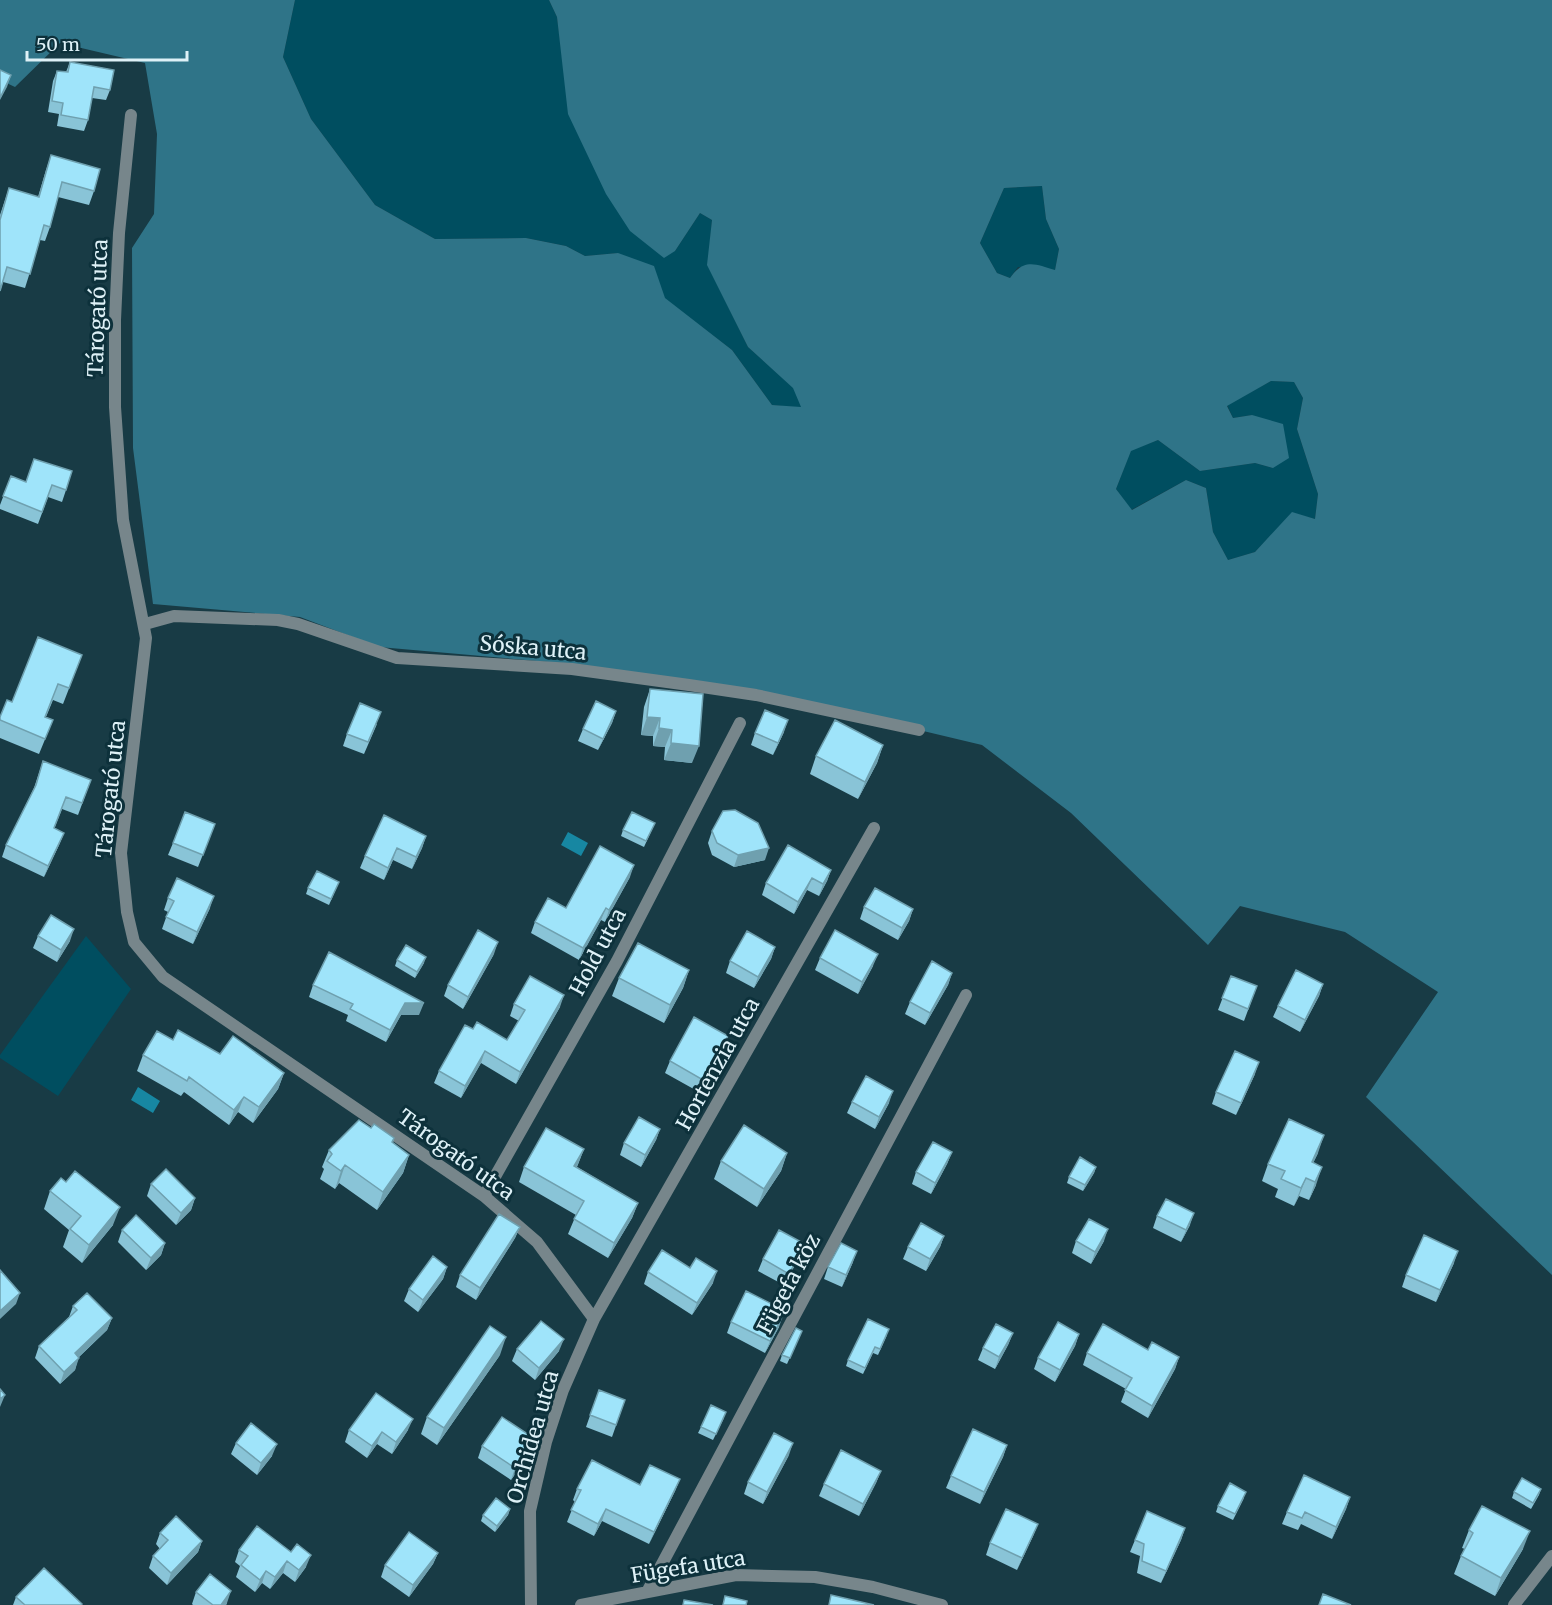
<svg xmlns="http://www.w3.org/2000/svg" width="1552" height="1605" font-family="Merriweather,serif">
	<rect width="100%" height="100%" fill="#183b45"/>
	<path fill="#004e60" d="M295,0H549L557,17L562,56L675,251L700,213L712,220L708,265L748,347L794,388L802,408L772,405L732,350L664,298L618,253L585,256L566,246L526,238L435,239L375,205L311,119L283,57Z
		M1042,186L1046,219L1059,249L1055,270L1018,267L1010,278L997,273L980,243L1004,188Z
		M1271,381L1294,382L1303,398L1297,429L1318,494L1315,519L1292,513L1255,552L1228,560L1213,532L1206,488L1186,480L1131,510L1116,489L1131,450L1158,440L1200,471L1255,463L1273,468L1252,415L1233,418L1227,405Z
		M86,936L131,989L58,1096L0,1058V1055Z"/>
	<path fill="#2f7488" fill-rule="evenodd" d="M0,0H295L283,57L311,119L375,205L435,239L526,238L566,246L585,256L618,253L654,266L665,298L732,350L772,405L801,407L793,388L748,347L707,265L712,220L700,213L675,251L664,258L630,231L606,194L568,114L557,17L549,0H1552V1275L1366,1097L1438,992L1345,932L1240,906L1208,945L1071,813L982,745L919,730L583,665L379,647L300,617L153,604L133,448L132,248L154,214L157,134L145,63L60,43L15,87L0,80ZM1042,186L1046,219L1059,249L1055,270C1035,264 1024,258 1010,278L997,273L980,243L1004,188ZM1271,381L1294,382L1303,398L1297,429L1318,494L1315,519L1292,512L1255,552L1228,560L1213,532L1206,488L1186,480L1132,510L1116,489L1131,451L1158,440L1200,471L1255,463L1273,468L1289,458L1283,424L1252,415L1233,418L1227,406Z"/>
	<path fill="#1787a2" d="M568,832L588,843L581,856L561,845Z
		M138,1087L160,1101L153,1113L131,1100Z"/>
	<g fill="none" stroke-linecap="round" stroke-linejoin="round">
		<path stroke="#77868b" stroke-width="12" d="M131,115L119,233L115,320V407L123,520L146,638L121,853L127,912L134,942L163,977L484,1196L537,1242L594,1319
			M145,624L174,616L278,620L298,624L397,658L572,669L689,685L756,695L919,730
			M484,1196L617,961L740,723
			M647,1592L966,995
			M531,1605L530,1511L546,1442L563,1390L594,1319L874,828
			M581,1605L736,1575L815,1577L873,1587L942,1605
			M1514,1605L1552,1556"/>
	</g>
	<path fill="#89c4d7" d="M70,62L110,90L106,100L92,98L88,120L84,131L57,126L59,114L48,112L53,81L57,71L66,72Z
		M51,155L94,191L89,205L58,197L50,227L45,241L40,240L25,288L3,282L0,291V215L9,188L38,197L46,170Z
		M34,459L66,490L62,502L48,497L38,524L0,509V505L11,476L26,482Z
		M82,655L63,704L53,700L46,717L53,720L39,754L0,738V717L12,702Z
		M650,689L692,763L664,760L665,747L653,746V736L641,735L644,707Z
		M616,711L612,723L598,750L578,741L583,729Z
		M377,724L364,754L343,746L347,734Z
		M784,732L773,755L751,745L755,733Z
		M883,745L877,763L858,799L810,774L816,756Z
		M43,761L91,780L78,815L62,809L54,829L64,833L59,845L44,877L2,857L6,845L34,788Z
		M655,823L644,847L621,836L623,830Z
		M215,824L198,867L168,855L173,843Z
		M712,831L765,860L734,867L712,855L708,843Z
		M426,836L422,848L412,869L393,860L384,880L360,868L365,856Z
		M831,870L827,881L819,896L807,890L794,914L762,895L766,883Z
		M630,877L605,922L601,920L579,960L531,933L535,922L566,908Z
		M339,882L329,905L306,894L308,888Z
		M168,898L210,908L193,944L162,929L168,912L164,910Z
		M864,907L913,909L909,921L898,940L860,919Z
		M38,936L70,941L57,962L33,948Z
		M775,947L771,959L754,988L726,973L730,961Z
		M494,954L463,1009L444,996L448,985Z
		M820,958L873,966L858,994L815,970Z
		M397,960L424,963L415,978L395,966Z
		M689,970L683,988L664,1023L612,996L619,978Z
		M952,973L948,985L925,1025L905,1014L910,1002Z
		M1231,976L1257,986L1244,1021L1218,1010Z
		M1323,984L1319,996L1300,1032L1273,1017L1278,1006Z
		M313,985L419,1015H401L386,1042L346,1021L348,1015L309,997Z
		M514,1004L560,1007L516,1084L481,1063L461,1098L434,1083L439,1071L473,1029L507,1040L519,1021L510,1016Z
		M728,1036L723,1048L699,1092L665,1073L670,1061Z
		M173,1040L284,1073L278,1089L253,1123L238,1112L229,1125L184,1092L181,1096L137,1071L143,1055Z
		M1255,1074L1236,1115L1212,1104L1216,1092Z
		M852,1102L889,1103L875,1129L847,1113Z
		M371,1128L394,1138L393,1143L409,1155L403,1173L377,1210L339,1183L335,1189L320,1179L324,1169L322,1167L329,1150Z
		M660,1129L656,1140L641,1167L620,1155L624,1143Z
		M584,1149L577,1167L638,1203L632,1218L608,1258L568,1234L576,1215L519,1182L524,1167Z
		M952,1152L947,1164L931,1194L912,1184L916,1172Z
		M787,1153L781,1171L757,1207L714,1179L721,1161Z
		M1318,1153L1313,1163L1316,1185L1309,1200L1299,1196L1294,1206L1275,1197L1278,1189L1262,1181L1268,1164Z
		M1096,1167L1094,1173L1083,1191L1067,1183L1069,1177Z
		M151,1184L195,1198L191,1210L176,1225L147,1196Z
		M50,1191L113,1225L82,1263L63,1247L69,1230L44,1209Z
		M1157,1216L1190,1225L1181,1242L1153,1228Z
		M520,1227L515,1238L476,1300L456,1287L460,1275Z
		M122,1230L165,1243L161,1255L146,1270L118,1242Z
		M944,1236L940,1247L926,1271L903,1259L908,1247Z
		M1076,1241H1104L1091,1264L1072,1253Z
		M805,1244L800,1256L784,1285L758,1271L763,1259Z
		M853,1262L842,1287L824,1279L828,1267Z
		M1454,1263L1436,1302L1402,1287L1406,1275Z
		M447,1267L443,1279L418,1312L404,1301L409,1289Z
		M690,1268L713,1283L692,1315L644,1284L648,1272Z
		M73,1306L112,1318L107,1330L78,1358L75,1370L60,1384L35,1358L39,1346L69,1317Z
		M770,1309L779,1327L765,1353L727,1333L731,1322Z
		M802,1331L787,1364L780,1361L782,1355Z
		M1013,1333L1008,1345L995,1369L978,1360L983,1348Z
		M1079,1334L1075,1346L1055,1382L1034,1369L1038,1358Z
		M887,1335L878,1355L873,1353L863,1374L846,1366L848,1360Z
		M517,1349L559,1351L535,1380L512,1361Z
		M1148,1350L1179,1357L1175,1369L1148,1418L1121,1402L1126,1389L1083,1365L1087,1353Z
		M500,1355L437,1445L421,1434L427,1417Z
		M599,1390L625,1400L612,1437L586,1427Z
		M724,1418L713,1440L698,1433L701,1427Z
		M349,1430H408L392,1454L377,1444L367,1458L345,1442Z
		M236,1443L272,1456L257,1475L231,1454Z
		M1007,1445L1003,1457L980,1504L946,1488L951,1476Z
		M482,1446L531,1451L511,1480L478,1458Z
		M789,1455L763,1504L744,1494L748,1482Z
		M881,1471L876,1483L859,1516L819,1496L824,1484Z
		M680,1479L675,1491L649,1544L602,1521L594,1536L567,1522L575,1502L573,1500L577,1489L640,1485Z
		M1541,1489L1539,1495L1531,1509L1512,1498L1514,1492Z
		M1350,1497L1346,1509L1332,1539L1301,1524L1298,1530L1282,1524L1287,1512Z
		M1244,1498L1233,1520L1216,1512L1218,1506Z
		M510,1509L508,1515L495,1532L481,1521L483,1515Z
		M1038,1524L1033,1536L1017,1570L986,1555L990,1543Z
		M257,1526L306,1567L295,1582L283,1573L270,1589L262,1583L255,1592L236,1577L240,1566L235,1562L239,1550Z
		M1185,1528L1181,1540L1161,1583L1137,1573L1140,1556L1130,1552L1135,1540Z
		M1469,1530L1523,1549L1495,1596L1454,1574L1461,1556L1465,1549L1462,1548Z
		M160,1533L202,1541L198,1552L167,1585L149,1568L153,1556L160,1549L156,1544Z
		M438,1553L433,1564L409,1597L381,1577L385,1565Z
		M196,1592L227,1603L226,1605H193L192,1604Z
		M16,1597L81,1605H13Z"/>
	<path fill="#6fa0af" d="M11,75L7,87L0,100V98Z
		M616,711L612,723L598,750L603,739Z
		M647,717L660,718L653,736L641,735Z
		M788,720L784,732L773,755L778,743Z
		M659,728L672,730L665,747L653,746Z
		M671,743L699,746L692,763L664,760Z
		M883,745L877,763L858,799L865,782Z
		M64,833L59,845L44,877L48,866Z
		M426,836L422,848L412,869L416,857Z
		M397,848L393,860L384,880L388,868Z
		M769,848L765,860L734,867L738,855Z
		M634,865L630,877L605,922L609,910Z
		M831,870L827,881L819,896L823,884Z
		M812,878L807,890L794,914L798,902Z
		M214,896L210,908L193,944L197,932Z
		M606,908L601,920L579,960L583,948Z
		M913,909L909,921L898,940L902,928Z
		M74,929L70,941L57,962L61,950Z
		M498,942L494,954L463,1009L468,997Z
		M775,947L771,959L754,988L758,977Z
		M878,954L873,966L858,994L862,982Z
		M426,957L424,963L415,978L417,972Z
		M689,970L683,988L664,1023L670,1005Z
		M952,973L948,985L925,1025L930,1013Z
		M1323,984L1319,996L1300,1032L1305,1020Z
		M564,995L560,1007L516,1084L520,1072Z
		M405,1003H424L419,1015H401L386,1042L390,1030Z
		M728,1036L723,1048L699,1092L703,1080Z
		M485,1051L481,1063L461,1098L465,1086Z
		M1259,1062L1255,1074L1236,1115L1241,1103Z
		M284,1073L278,1089L253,1123L259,1107Z
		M893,1091L889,1103L875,1129L879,1117Z
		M244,1097L238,1112L229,1125L234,1110Z
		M660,1129L656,1140L641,1167L645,1155Z
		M1324,1135L1318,1153L1305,1180L1312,1162Z
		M584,1149L578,1164L569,1181L574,1166Z
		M952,1152L947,1164L931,1194L935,1183Z
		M787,1153L781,1171L757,1207L764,1189Z
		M409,1155L403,1173L377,1210L383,1192Z
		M345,1165L339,1183L335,1189L341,1171Z
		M1096,1167L1094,1173L1083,1191L1085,1185Z
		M1322,1167L1316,1185L1309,1200L1315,1182Z
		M1306,1178L1299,1196L1294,1206L1301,1188Z
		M195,1198L191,1210L176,1225L181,1213Z
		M638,1203L632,1218L608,1258L614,1243Z
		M120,1207L113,1225L82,1263L89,1245Z
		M1194,1213L1190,1225L1181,1242L1186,1230Z
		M520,1227L515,1238L476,1300L480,1288Z
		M1108,1229L1104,1241L1091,1264L1095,1252Z
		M944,1236L940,1247L926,1271L930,1259Z
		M165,1243L161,1255L146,1270L151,1258Z
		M805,1244L800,1256L784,1285L789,1274Z
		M857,1251L853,1262L842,1287L846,1275Z
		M1458,1251L1454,1263L1436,1302L1440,1290Z
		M447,1267L443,1279L418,1312L423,1300Z
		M717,1271L713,1283L692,1315L697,1303Z
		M20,1293L16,1304L0,1319V1311Z
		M783,1315L779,1327L765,1353L770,1341Z
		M112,1318L107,1330L70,1365L75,1353Z
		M1013,1333L1008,1345L995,1369L999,1357Z
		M1079,1334L1075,1346L1055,1382L1060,1370Z
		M506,1337L500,1355L437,1445L444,1428Z
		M564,1339L559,1351L535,1380L539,1368Z
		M1179,1357L1175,1369L1148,1418L1152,1406Z
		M79,1358L75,1370L60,1384L64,1372Z
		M5,1395L0,1407V1399Z
		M413,1419L408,1430L392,1454L396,1442Z
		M382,1432L377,1444L367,1458L372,1446Z
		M535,1439L531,1451L511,1480L515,1468Z
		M793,1443L789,1455L763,1504L767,1492Z
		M277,1444L272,1456L257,1475L261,1463Z
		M1007,1445L1003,1457L980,1504L984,1492Z
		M881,1471L876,1483L859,1516L863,1504Z
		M680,1479L675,1491L649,1544L654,1532Z
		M1350,1497L1346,1509L1332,1539L1336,1527Z
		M510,1509L508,1515L495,1532L497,1526Z
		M606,1509L602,1521L594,1536L598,1524Z
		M1038,1524L1033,1536L1017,1570L1022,1558Z
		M1185,1528L1181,1540L1161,1583L1166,1571Z
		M1530,1531L1523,1549L1495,1596L1501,1578Z
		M202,1541L198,1552L167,1585L171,1573Z
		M438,1553L433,1564L409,1597L413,1585Z
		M311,1555L306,1567L295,1582L299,1570Z
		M287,1561L283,1573L270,1589L275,1577Z
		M266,1571L262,1583L255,1592L260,1580Z
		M231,1591L227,1603L226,1605H221Z"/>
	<path fill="#9fe4fa" stroke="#6fa0af" stroke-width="1.5" d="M70,62L114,70L110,90L94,87L88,120L61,115L63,103L52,101L57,71L68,72Z
		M0,70L11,75L0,98Z
		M51,155L100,169L94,191L62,182L50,227L44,225L30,274L7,267L0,291V220L9,188L39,197Z
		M34,459L72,471L66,490L52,485L42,512L3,496L11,476L26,482Z
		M38,637L82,655L69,688L58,684L45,717L53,720L45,739L0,720V717L7,700L12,702Z
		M650,689L703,694L699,746L671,743L672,730L659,728L660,718L647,717Z
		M596,701L616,711L603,739L583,729Z
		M360,703L381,712L368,742L347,734Z
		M765,710L788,720L778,743L755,733Z
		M835,720L883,745L865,782L816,756Z
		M43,761L91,780L82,803L66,797L54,828L64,833L48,866L6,845L36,785Z
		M735,810L758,823L769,848L738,855L717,843L712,831L723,811Z
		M185,812L215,824L203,855L173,843Z
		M632,812L655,823L646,841L623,830Z
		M384,815L426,836L416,857L397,848L388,868L365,856Z
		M788,845L831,870L823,884L812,878L798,902L766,883Z
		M600,846L634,865L609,910L606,908L583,948L535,922L548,898L566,908Z
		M317,871L339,882L331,899L308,888Z
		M177,878L214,896L197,932L166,917L174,901L168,898Z
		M875,888L913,909L902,928L864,907Z
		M51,915L74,929L61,950L38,936Z
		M478,930L498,942L468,997L448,985Z
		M835,930L878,954L862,982L820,958Z
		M747,931L775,947L758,977L730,961Z
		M638,943L689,970L670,1005L619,978Z
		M406,945L426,957L417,972L397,960Z
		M329,952L424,1003H405L390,1030L350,1009L353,1004L313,985Z
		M932,961L952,973L930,1013L910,1002Z
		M1296,970L1323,984L1305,1020L1278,1006Z
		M530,976L564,995L520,1072L485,1051L465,1086L439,1071L465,1025L473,1029L477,1022L507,1040L525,1010L514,1004Z
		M1231,976L1257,986L1248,1009L1222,998Z
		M694,1017L728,1036L703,1080L670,1061Z
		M178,1030L220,1054L233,1036L284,1073L259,1107L244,1097L234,1110L189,1077L187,1081L143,1055L157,1031L173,1040Z
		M1235,1051L1259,1062L1241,1103L1216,1092Z
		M866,1076L893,1091L879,1117L852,1102Z
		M639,1117L660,1129L645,1155L624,1143Z
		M1289,1119L1324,1135L1312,1162L1322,1167L1315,1182L1306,1178L1301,1188L1281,1179L1285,1171L1268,1164Z
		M359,1120L371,1128L374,1124L394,1138L392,1142L409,1155L383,1192L345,1165L341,1171L327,1161L332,1154L329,1150Z
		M744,1125L787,1153L764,1189L721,1161Z
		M546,1128L584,1149L574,1166L638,1203L614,1243L574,1219L584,1201L524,1167Z
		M933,1142L952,1152L935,1183L916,1172Z
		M1080,1157L1096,1167L1085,1185L1069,1177Z
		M166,1169L195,1198L181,1213L151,1184Z
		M75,1171L120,1207L89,1245L70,1229L81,1216L50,1191L61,1178L66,1182Z
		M1166,1199L1194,1213L1186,1230L1157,1216Z
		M499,1214L520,1227L480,1288L460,1275Z
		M136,1215L165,1243L151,1258L122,1230Z
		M1089,1219L1108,1229L1095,1252L1076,1241Z
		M921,1223L944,1236L930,1259L908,1247Z
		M779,1230L805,1244L789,1274L763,1259Z
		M1424,1235L1458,1251L1440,1290L1406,1275Z
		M841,1243L857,1251L846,1275L828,1267Z
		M662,1250L690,1268L696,1258L717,1271L697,1303L648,1272Z
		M433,1256L447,1267L423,1300L409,1289Z
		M0,1270L20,1293L0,1311Z
		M746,1291L772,1304L770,1309L783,1315L770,1341L731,1322Z
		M87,1293L112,1318L75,1353L79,1358L64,1372L39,1346L77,1310L73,1306Z
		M868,1319L889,1329L880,1349L875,1347L865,1368L848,1360Z
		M541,1321L564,1339L539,1368L517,1349Z
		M1058,1322L1079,1334L1060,1370L1038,1358Z
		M996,1324L1013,1333L999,1357L983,1348Z
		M1103,1324L1148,1350L1152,1342L1179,1357L1152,1406L1125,1390L1132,1378L1087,1353Z
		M490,1326L506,1337L444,1428L427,1417Z
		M796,1328L802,1331L790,1358L782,1355Z
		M0,1389L5,1395L0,1399Z
		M599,1390L625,1400L616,1425L590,1415Z
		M376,1393L413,1419L396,1442L382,1432L372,1446L349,1430Z
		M711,1405L726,1412L716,1434L701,1427Z
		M502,1417L535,1439L515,1468L482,1446Z
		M251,1423L277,1444L261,1463L236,1443Z
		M973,1429L1007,1445L984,1492L951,1476Z
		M774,1433L793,1443L767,1492L748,1482Z
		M841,1450L881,1471L863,1504L824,1484Z
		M592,1460L640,1485L650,1465L680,1479L654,1532L606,1509L598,1524L571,1510L581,1490L577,1489Z
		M1304,1475L1350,1497L1336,1527L1305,1512L1302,1518L1287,1512Z
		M1522,1478L1541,1489L1533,1503L1514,1492Z
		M1230,1483L1246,1492L1235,1514L1218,1506Z
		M496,1498L510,1509L497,1526L483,1515Z
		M1482,1506L1530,1531L1501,1578L1461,1556L1473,1533L1469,1530Z
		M1006,1509L1038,1524L1022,1558L990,1543Z
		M1147,1511L1185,1528L1166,1571L1142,1561L1144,1544L1135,1540Z
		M176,1516L202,1541L171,1573L153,1556L168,1540L160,1533Z
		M257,1526L291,1552L297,1544L311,1555L299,1570L287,1561L275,1577L266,1571L260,1580L241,1565L248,1556L239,1550Z
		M409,1532L438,1553L413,1585L385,1565Z
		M44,1568L82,1604L81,1605H25L16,1597Z
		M210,1574L231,1591L221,1605H213L196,1592Z
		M1323,1594L1351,1605H1319Z
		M831,1595L874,1605H829Z
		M725,1596L747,1601L746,1605H723Z
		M684,1600L713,1605H683Z"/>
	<g text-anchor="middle" stroke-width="6" stroke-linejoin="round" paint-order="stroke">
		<g font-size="21" fill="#def1f7" stroke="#0d313b">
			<text transform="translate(98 308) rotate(-88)" y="7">Tárogató utca</text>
			<text transform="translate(533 648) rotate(5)" y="7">Sóska utca</text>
			<text transform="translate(111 789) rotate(-84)" y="7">Tárogató utca</text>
			<text transform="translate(598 952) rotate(-62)" y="7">Hold utca</text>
			<text transform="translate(718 1064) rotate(-61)" y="7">Hortenzia utca</text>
			<text transform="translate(456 1155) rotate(36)" y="7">Tárogató utca</text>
			<text transform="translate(789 1284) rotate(-62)" y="7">Fügefa köz</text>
			<text transform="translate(533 1437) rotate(-74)" y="7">Orchidea utca</text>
			<text transform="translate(688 1567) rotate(-9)" y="7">Fügefa utca</text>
		</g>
	</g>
	<path d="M27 51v9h160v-9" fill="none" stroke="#def1f7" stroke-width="3"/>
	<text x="36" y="51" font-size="18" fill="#def1f7" stroke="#0d313b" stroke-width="4.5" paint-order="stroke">50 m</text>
</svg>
